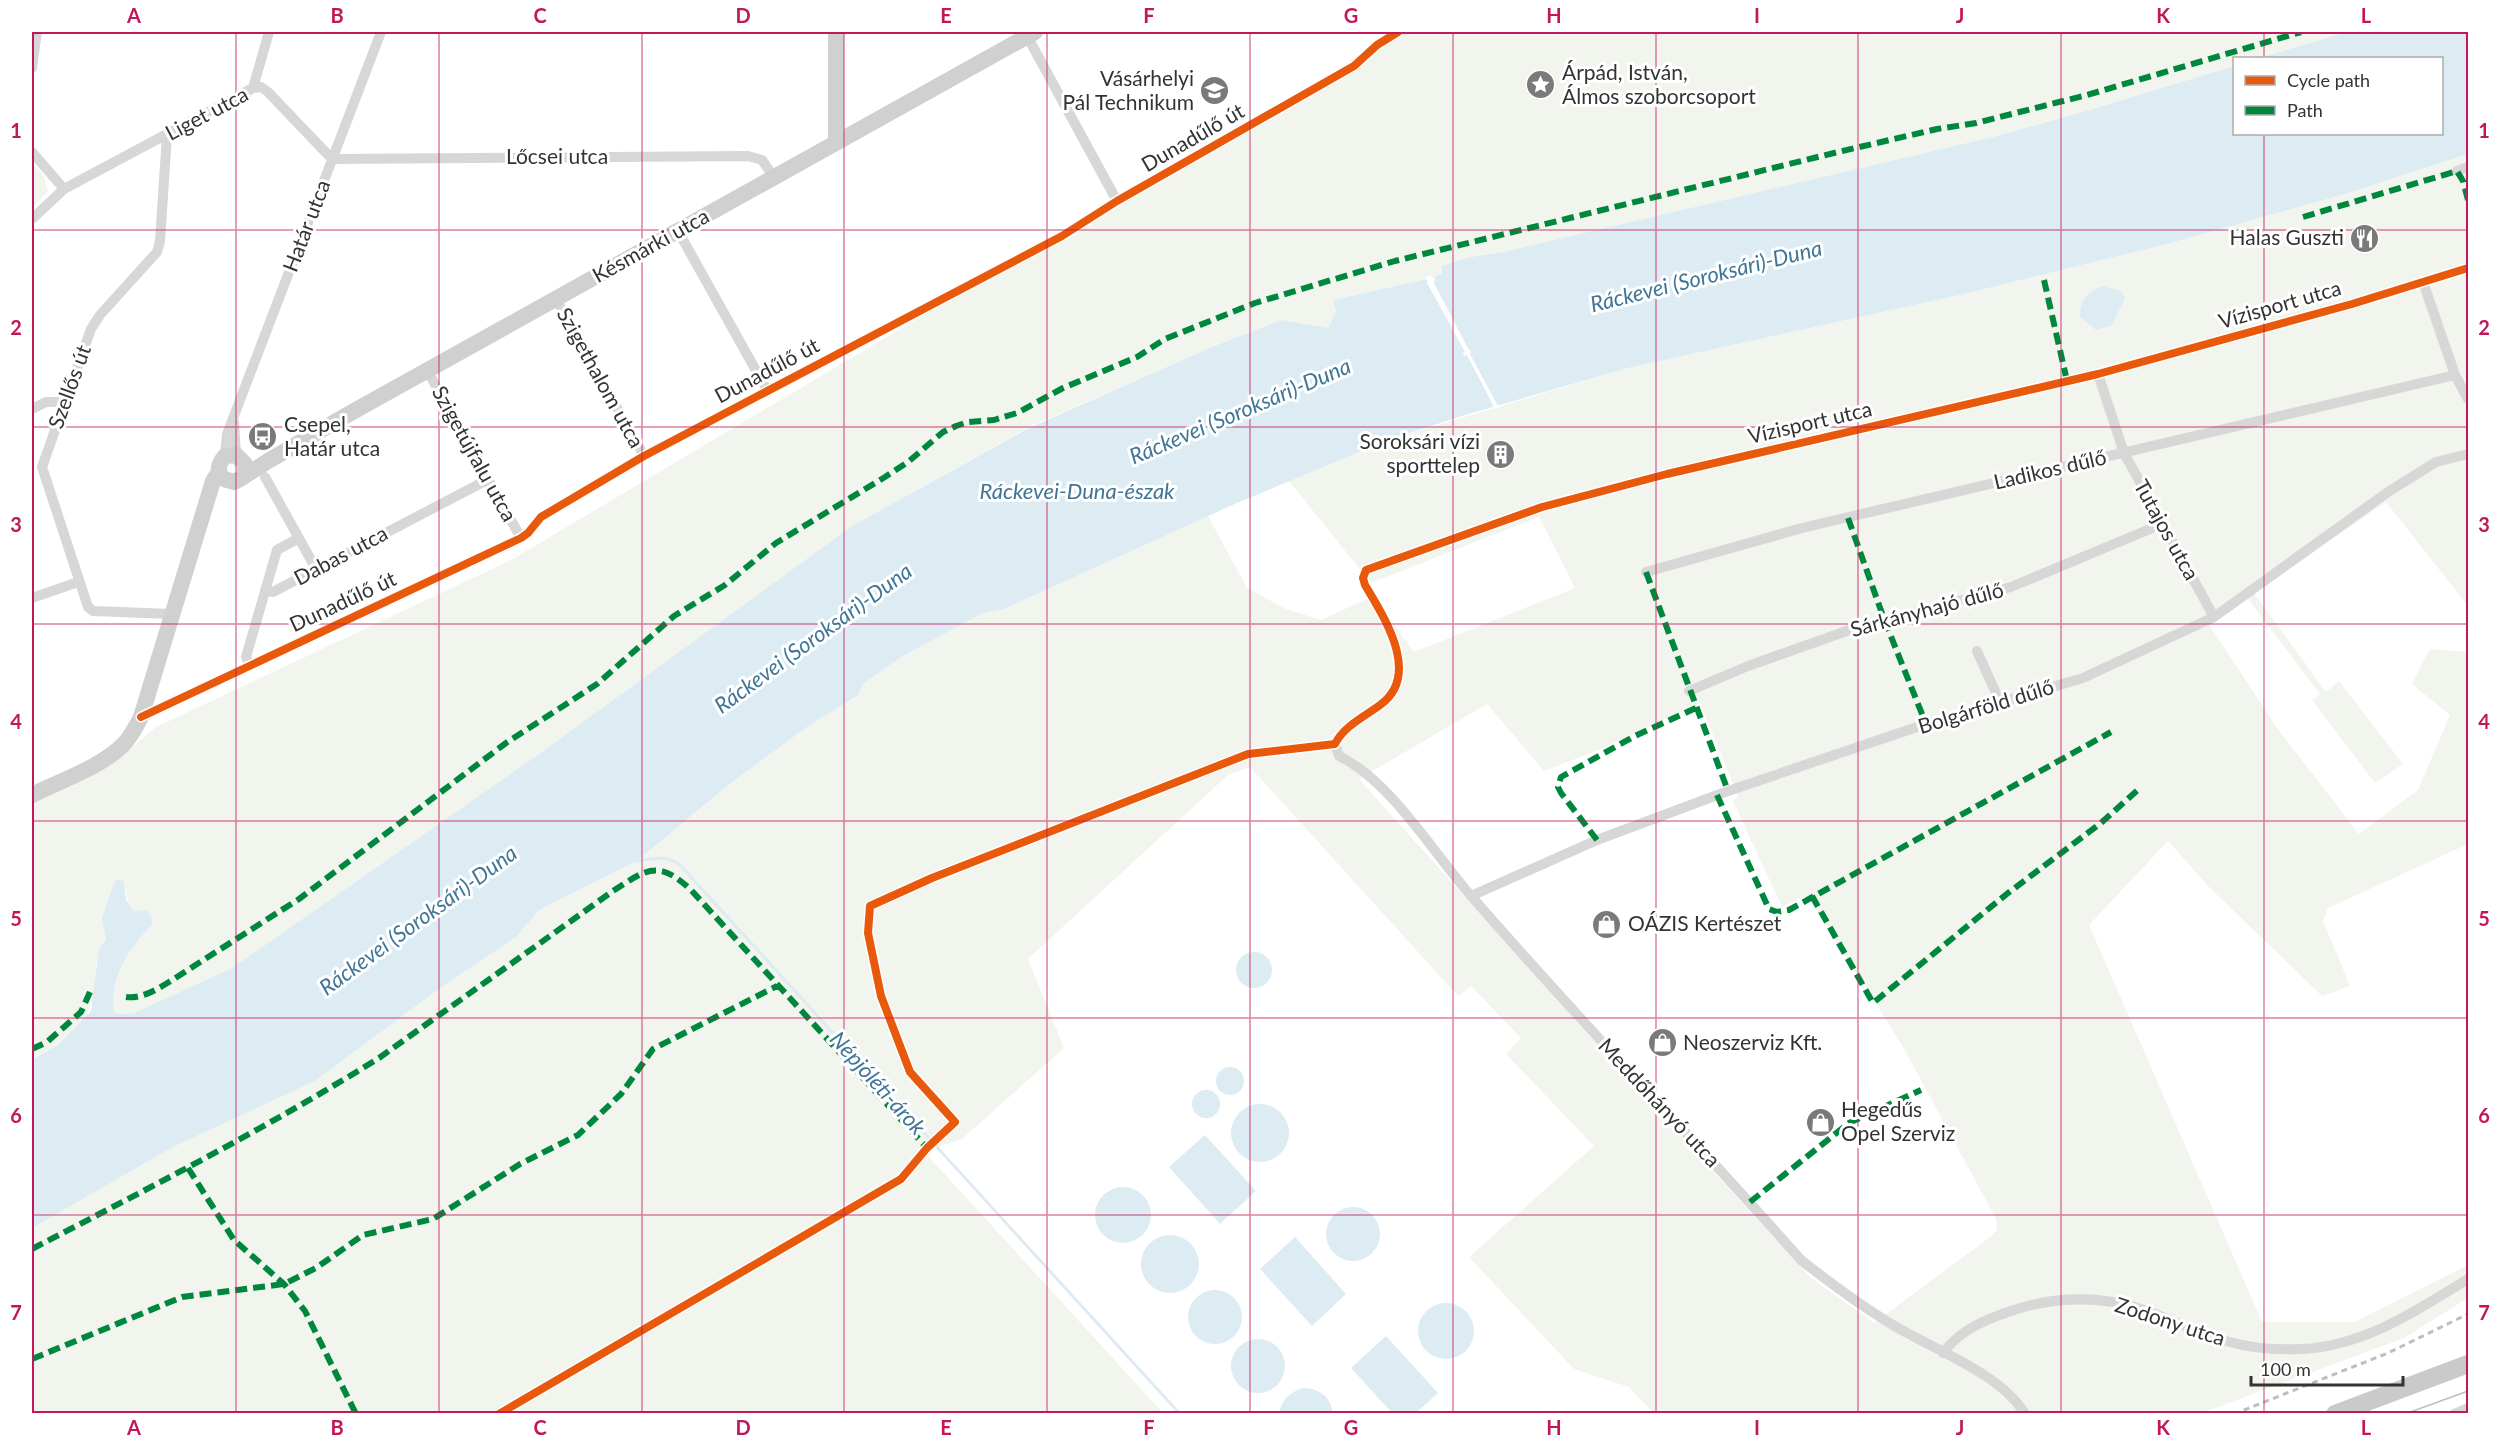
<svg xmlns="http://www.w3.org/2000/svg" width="2500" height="1445" font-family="Lato,sans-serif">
	<rect width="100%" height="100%" fill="#fff"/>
	<path fill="#f1f5ed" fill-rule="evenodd" d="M1400,32H2347L2259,58H2234V66L2086,111L1997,136L1503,252L1471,257L1432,278L1333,300L1336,312L1328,328L1281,320L1207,349L1029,427L852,526L539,754L232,968L134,1013L122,1014L114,1012C109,978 129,948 152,925C138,914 126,908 126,889L114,883L103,918L106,941C95,954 96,969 95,985C93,1023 62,1043 32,1060V799L114,762L156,727L511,560Z
		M2468,154V606L2386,502L2254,593L2326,692L2339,681L2403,764L2375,783L2312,700L2320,694L2248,599L2208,623L2277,728L2359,834L2418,790L2450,715L2412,684L2430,649L2468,652V844L2328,908L2323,921L2350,986L2322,996L2209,887L2168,841L2089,925L2262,1322H2355L2468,1265V1298L2404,1338L2202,1413H1653L1629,1387L1574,1369L1469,1257L1594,1146L1506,1054L1521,1038L1471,986L1458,996L1250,767L1228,775L1028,959L1064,1048L962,1139L934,1148L929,1157L1163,1413H32V1228L173,1147L315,1081L443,986L515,937L539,910L637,861L727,786L807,727L858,695L863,684L901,657L983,613L1004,609L1208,516L1247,588L1286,609L1321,620L1373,596L1414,652L1575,588L1539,517L1371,583L1289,481L1388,440L1628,368L1964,294L2167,244L2345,194ZM1700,703L1738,796L1733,801L1782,907L1807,895L1902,1045L1996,1219L1997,1229L1993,1235L1874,1323L1811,1278L1583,1029L1359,779L1487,704L1544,771L1601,749Z
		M32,162L44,176L48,191L32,208Z"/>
	<path fill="#ddebf3" d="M2347,32H2468V154L2345,194L2167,244L1964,294L1628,368L1465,415L1388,440L1237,503L1004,609L983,613L901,657L863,684L858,695L807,727L727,786L637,861L539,910L516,937L443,986L315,1081L173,1147L32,1228V1060L59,1044L91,1011L99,949L106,940L102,918L114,883L118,879L124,881L126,900L134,911L146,910L151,916L152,925C129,948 109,978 114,1012L122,1014L134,1013L232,968L539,754L852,526L1029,428L1207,349L1281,320L1328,328L1336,312L1333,300L1432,278L1442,273V266L1471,257L1503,252L1997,136L2086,111L2234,66V134H2442V58H2259Z
		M2102,286L2121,291L2125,298L2112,325L2096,330L2080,317C2080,299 2087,293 2102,286Z
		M1236 970a18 18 0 1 1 36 0a18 18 0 1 1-36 0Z
		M1216 1081a14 14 0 1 1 28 0a14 14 0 1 1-28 0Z
		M1192 1104a14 14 0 1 1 28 0a14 14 0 1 1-28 0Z
		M1231 1133a29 29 0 1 1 58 0a29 29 0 1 1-58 0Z
		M1205,1135L1256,1191L1220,1224L1169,1167Z
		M1095 1215a28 28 0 1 1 56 0a28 28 0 1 1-56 0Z
		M1326 1234a27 27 0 1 1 54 0a27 27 0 1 1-54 0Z
		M1141 1264a29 29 0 1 1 58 0a29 29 0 1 1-58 0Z
		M1295,1237L1346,1294L1312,1326L1260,1269Z
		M1188 1317a27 27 0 1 1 54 0a27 27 0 1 1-54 0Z
		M1418 1331a28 28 0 1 1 56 0a28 28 0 1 1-56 0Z
		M1386,1336L1438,1393L1416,1413H1392L1351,1368Z
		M1231 1366a27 27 0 1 1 54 0a27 27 0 1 1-54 0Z
		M1302,1388C1319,1388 1330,1396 1333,1413H1279C1282,1400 1289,1393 1302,1388Z"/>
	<path fill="#fff" d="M1430,275L1435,279L1434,283L1469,350H1471L1470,354L1499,408L1495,409L1467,355L1464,356L1463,353L1465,352L1427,283L1428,282L1425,277Z"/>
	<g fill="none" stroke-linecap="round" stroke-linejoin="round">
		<path stroke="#ddebf3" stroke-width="3" d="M637,861C652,859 667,854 680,865L1180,1414"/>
		<path stroke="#d7d7d7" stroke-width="10" d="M1027,36L1117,201
			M32,68L37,32
			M253,88L269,32
			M167,135L160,241L157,252L100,315L91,329L42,467L88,607L93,611L171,614
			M32,152L64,189
			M2457,171L2468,167
			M32,219L64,189L253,88L261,87L268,92L332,159L748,156L762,160L774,177
			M678,231L768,392
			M2423,282L2455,375L2468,399
			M556,299L644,456
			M427,370L521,538
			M2098,374L2124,453L2214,617
			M32,409L46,402H64
			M234,422L236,455
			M225,456L227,434L381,32
			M265,477L316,569
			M1646,572L1802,528L2455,375
			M265,590L273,592L487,480
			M32,598L78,582
			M1977,651L2000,702
			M250,666L246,657L277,550L299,538
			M1689,691L1748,666L1852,629L2011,587L2162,524
			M141,717L521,538L528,533L541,517L644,456L1062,236L1117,201L1354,66L1377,45L1398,32
			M1471,896L1597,840L1728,791L1926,724L2083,678L2214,617L2388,492L2436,462L2468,454
			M1943,1353C1960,1330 1984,1320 2011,1311C2049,1298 2089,1296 2128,1305C2163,1314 2195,1333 2230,1342C2254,1349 2278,1350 2302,1349C2364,1346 2418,1310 2468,1279
			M2025,1414C2000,1372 1929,1348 1888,1322C1857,1303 1829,1282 1801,1260C1693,1138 1579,1020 1472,897C1434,854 1391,781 1339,756L1335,744C1344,726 1364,717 1380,705C1422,675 1384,617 1365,585L1363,578L1366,570L1542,507L1667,474L2098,374L2352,304L2468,268
			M2454,1414L2468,1408"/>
		<path stroke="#d0d0d0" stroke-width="16" d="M836,32V141
			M245,475V464L236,455L225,456C218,464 216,472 224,479L234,482L240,479L268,461L347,415L1035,32
			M32,795C60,781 101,767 123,745C131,737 136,727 141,717L213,481L219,472"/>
		<path stroke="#cacaca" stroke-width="18" d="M2335,1414L2468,1364"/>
		<path stroke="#bebebe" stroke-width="1.5" d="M2405,1414L2468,1391"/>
		<path stroke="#bebebe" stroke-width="3" stroke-dasharray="6 4.5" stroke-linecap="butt" d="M2234,1414L2388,1353L2468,1314"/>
		<path stroke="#00873e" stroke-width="6" stroke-dasharray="12 6" stroke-linecap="butt" d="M2303,217L2457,171L2463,181L2468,200
			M2044,280L2067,381
			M1848,518L1884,619L1926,724
			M1646,572L1728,791
			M1717,795L1769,909L1777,912L1789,910L2111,732
			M1597,840L1561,793L1558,787L1561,777L1635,736L1696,708
			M1812,896L1873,1003L2008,893L2101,823L2141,787
			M126,997C141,999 156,990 169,982L299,899L506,743L597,684L674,616L725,585L776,543L885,477L908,462L943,432L956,426L968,422L994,420L1017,413L1063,388L1137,357L1165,339L1255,303L1395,261L1838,152L1937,129L1976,123L2087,95L2301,32
			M32,1049L47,1042L81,1012L90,992
			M188,1168L234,1240L284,1284L305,1311L356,1414
			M1750,1202L1849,1123L1921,1090
			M32,1249C149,1188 267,1128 379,1058L613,891C647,869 658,859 691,890L927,1148
			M32,1359L182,1297L284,1284L316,1268L363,1235L433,1219L520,1164L578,1135L621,1094L653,1049L777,986"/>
		<defs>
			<path id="cycleway" d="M141,717L521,538L528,533L541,517L644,456L1062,236L1117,201L1354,66L1377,45L1398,32
				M499,1414L901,1179L927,1148L955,1122L910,1072L881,996L868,933L870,906L932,878L1248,754L1335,744C1344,726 1364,717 1380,705C1422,675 1384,617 1365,585L1363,578L1366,570L1542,507L1667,474L2098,374L2352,304L2468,268"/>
		</defs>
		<use href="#cycleway" stroke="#fff" stroke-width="11"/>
		<use href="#cycleway" stroke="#e8590c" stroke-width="8"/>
	</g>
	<path fill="none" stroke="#c2185b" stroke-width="1.5" stroke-opacity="0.55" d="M236,32V1414M439,32V1414M642,32V1414M844,32V1414M1047,32V1414M1250,32V1414M1453,32V1414M1656,32V1414M1858,32V1414M2061,32V1414M2264,32V58M2264,134V1414M32,230H2468M32,427H2468M32,624H2468M32,821H2468M32,1018H2468M32,1215H2468"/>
	<defs>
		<symbol id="sight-disc" viewBox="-11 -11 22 22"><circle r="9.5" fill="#7a7a7a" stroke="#fff"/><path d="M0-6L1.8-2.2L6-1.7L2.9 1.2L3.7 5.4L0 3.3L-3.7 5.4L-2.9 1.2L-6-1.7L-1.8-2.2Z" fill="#fff"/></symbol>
		<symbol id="school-disc" viewBox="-11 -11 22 22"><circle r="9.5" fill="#7a7a7a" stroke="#fff"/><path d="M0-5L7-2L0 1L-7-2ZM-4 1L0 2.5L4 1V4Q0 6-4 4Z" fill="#fff"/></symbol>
		<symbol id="restaurant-disc" viewBox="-11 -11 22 22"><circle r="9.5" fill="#7a7a7a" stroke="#fff"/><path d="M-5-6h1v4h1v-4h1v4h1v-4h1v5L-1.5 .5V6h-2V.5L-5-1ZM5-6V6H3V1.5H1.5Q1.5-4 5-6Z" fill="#fff"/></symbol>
		<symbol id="bus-disc" viewBox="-11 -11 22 22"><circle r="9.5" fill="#7a7a7a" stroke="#fff"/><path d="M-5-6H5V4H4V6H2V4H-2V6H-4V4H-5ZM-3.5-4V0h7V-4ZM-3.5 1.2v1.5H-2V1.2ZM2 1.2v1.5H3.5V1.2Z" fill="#fff"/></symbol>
		<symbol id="building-disc" viewBox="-11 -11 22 22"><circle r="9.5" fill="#7a7a7a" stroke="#fff"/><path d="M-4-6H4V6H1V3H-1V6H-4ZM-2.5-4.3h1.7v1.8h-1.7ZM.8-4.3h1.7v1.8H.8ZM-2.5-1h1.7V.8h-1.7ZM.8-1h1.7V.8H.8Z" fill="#fff"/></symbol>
		<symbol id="shop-disc" viewBox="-11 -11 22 22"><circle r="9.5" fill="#7a7a7a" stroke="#fff"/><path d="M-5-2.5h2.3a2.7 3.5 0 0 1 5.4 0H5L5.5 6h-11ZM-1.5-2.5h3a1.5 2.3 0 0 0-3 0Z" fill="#fff"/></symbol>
	</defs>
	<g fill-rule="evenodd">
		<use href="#sight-disc" x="1524" y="68" width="33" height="33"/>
		<use href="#school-disc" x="1198" y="74" width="33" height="33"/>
		<use href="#restaurant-disc" x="2348" y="222" width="33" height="33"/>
		<use href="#bus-disc" x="246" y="420" width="33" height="33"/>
		<use href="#building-disc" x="1484" y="438" width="33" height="33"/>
		<use href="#shop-disc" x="1590" y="908" width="33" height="33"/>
		<use href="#shop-disc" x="1646" y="1026" width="33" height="33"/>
		<use href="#shop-disc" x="1804" y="1106" width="33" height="33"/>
	</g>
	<g text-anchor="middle" stroke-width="6" stroke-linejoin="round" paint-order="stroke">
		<g font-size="21" fill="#333" stroke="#fff" text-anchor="start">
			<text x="1562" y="80">Árpád, István,<tspan x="1562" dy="24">Álmos szoborcsoport</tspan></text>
			<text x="1194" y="86" text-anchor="end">Vásárhelyi<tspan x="1194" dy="24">Pál Technikum</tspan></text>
			<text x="2344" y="245" text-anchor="end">Halas Guszti</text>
			<text x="284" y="432">Csepel,<tspan x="284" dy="24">Határ utca</tspan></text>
			<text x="1480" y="449" text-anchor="end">Soroksári vízi<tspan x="1480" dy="24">sporttelep</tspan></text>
			<text x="1628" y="931">OÁZIS Kertészet</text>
			<text x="1683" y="1050">Neoszerviz Kft.</text>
			<text x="1841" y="1117">Hegedűs<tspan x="1841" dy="24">Opel Szerviz</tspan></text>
		</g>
		<g font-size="21" fill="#333" stroke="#fff">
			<text transform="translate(207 114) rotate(-28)" y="7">Liget utca</text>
			<text transform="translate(1193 138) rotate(-30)" y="7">Dunadűlő út</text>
			<text x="557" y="164">Lőcsei utca</text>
			<text transform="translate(307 226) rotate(-69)" y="7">Határ utca</text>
			<text transform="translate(651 246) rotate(-29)" y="7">Késmárki utca</text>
			<text transform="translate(2280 305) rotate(-16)" y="7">Vízisport utca</text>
			<text transform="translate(767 371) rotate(-28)" y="7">Dunadűlő út</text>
			<text transform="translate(600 378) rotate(61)" y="7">Szigethalom utca</text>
			<text transform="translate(70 387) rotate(-70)" y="7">Szellős út</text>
			<text transform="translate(1810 423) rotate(-13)" y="7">Vízisport utca</text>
			<text transform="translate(474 454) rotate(61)" y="7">Szigetújfalu utca</text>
			<text transform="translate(2050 470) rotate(-13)" y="7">Ladikos dűlő</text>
			<text transform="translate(2166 530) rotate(61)" y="7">Tutajos utca</text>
			<text transform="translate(341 556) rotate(-28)" y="7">Dabas utca</text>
			<text transform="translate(343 602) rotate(-25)" y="7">Dunadűlő út</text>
			<text transform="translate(1927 610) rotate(-15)" y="7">Sárkányhajó dűlő</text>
			<text transform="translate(1986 707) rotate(-17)" y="7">Bolgárföld dűlő</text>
			<text transform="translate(1659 1103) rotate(47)" y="7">Meddőhányó utca</text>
			<text transform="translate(2170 1322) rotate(18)" y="7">Zodony utca</text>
		</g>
		<g font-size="22" font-style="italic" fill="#3f7597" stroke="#fff">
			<text transform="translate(1706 276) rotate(-14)" y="8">Ráckevei (Soroksári)-Duna</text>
			<text transform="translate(1240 411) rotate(-23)" y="8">Ráckevei (Soroksári)-Duna</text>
			<text x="1077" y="499">Ráckevei-Duna-észak</text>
			<text transform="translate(813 638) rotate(-36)" y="8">Ráckevei (Soroksári)-Duna</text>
			<text transform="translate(418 920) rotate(-36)" y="8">Ráckevei (Soroksári)-Duna</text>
			<text transform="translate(878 1083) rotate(48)" y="8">Népjóléti-árok</text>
		</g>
	</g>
	<rect width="2500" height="1445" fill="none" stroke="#ffffff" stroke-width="66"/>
	<rect x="2233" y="57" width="210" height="78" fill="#ffffff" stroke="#adadad" stroke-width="1.5"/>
	<rect x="2245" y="76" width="30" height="9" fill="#e8590c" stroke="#adadad" stroke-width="1.5"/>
	<text x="2287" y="87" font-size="18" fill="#333333">Cycle path</text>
	<rect x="2245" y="106" width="30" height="9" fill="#00873e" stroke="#adadad" stroke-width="1.5"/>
	<text x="2287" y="117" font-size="18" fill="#333333">Path</text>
	<path d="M2251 1376v9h152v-9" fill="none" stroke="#333333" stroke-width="3"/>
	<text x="2260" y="1376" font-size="18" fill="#333333" stroke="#ffffff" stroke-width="4.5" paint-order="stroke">100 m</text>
	<rect x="33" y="33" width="2434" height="1379" fill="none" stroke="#c2185b" stroke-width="2"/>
	<g font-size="20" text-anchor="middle" font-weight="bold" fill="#c2185b">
		<text x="134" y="23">A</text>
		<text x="337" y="23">B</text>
		<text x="540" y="23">C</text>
		<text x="743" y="23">D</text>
		<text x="946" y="23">E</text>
		<text x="1149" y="23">F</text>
		<text x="1351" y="23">G</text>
		<text x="1554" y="23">H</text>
		<text x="1757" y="23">I</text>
		<text x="1960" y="23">J</text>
		<text x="2163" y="23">K</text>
		<text x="2366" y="23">L</text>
		<text x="16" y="138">1</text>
		<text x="2484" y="138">1</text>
		<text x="16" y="335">2</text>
		<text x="2484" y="335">2</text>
		<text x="16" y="532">3</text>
		<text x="2484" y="532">3</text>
		<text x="16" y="729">4</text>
		<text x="2484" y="729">4</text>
		<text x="16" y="926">5</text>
		<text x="2484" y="926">5</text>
		<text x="16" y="1123">6</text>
		<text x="2484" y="1123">6</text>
		<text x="16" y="1320">7</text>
		<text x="2484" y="1320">7</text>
		<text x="134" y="1435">A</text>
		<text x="337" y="1435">B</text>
		<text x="540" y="1435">C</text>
		<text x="743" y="1435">D</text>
		<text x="946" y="1435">E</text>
		<text x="1149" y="1435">F</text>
		<text x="1351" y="1435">G</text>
		<text x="1554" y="1435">H</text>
		<text x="1757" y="1435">I</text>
		<text x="1960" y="1435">J</text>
		<text x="2163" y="1435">K</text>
		<text x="2366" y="1435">L</text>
	</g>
</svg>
